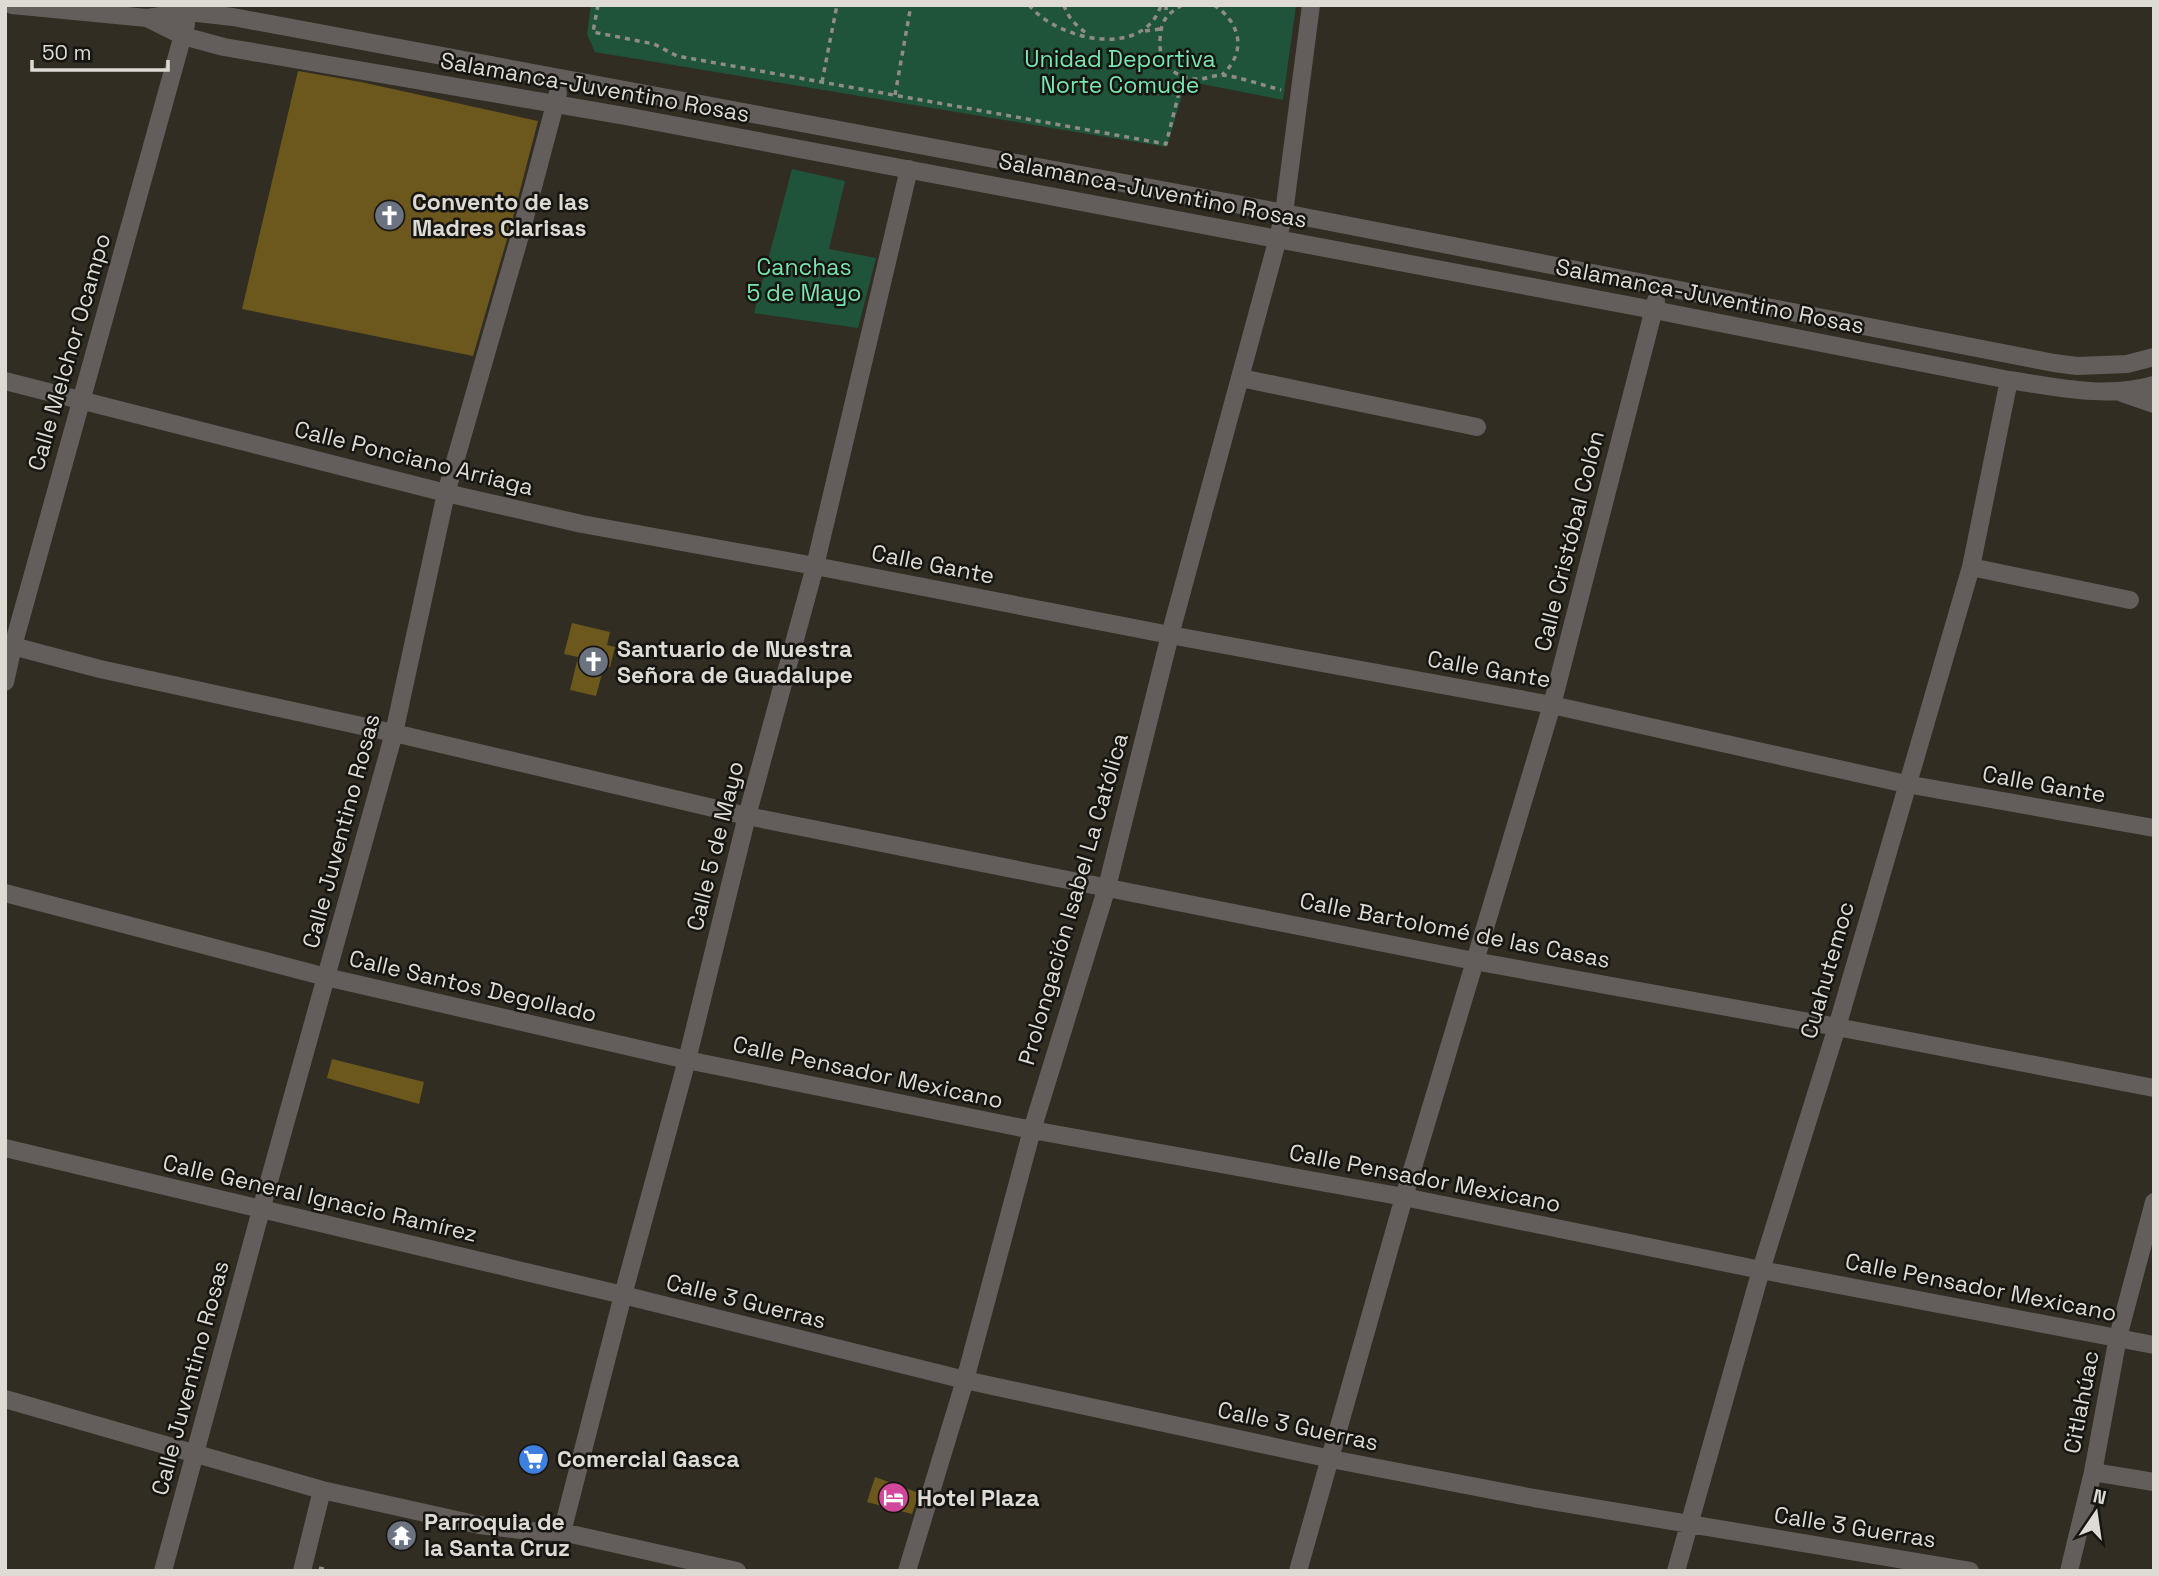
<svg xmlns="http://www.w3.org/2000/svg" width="2159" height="1576" font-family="'Space Grotesk',sans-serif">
	<rect width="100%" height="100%" fill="#312d23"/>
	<path fill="#1f543b" d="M591,5H1296L1283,100L1186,81L1167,147L595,52L587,34Z
		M792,169L845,181L829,249L876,258L858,328L754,313Z"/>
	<path fill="#6c571d" d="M298,71L361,82L538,121L510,229L473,356L242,309Z
		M572,623L610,632L607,645L615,647L610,667L604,666L596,696L570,690L578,657L564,654Z
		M332,1059L424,1082L419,1104L327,1078Z
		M875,1477L919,1493L912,1514L867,1502Z"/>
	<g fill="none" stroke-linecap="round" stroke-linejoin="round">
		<path stroke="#8f8c83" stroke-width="3.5" stroke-dasharray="5 5" stroke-linecap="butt" d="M598,5L593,32L654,44L677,56L1166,144L1183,77
			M1029,5C1057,40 1144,60 1161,5
			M1064,5C1068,19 1078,27 1089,35
			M1166,5V15
			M1182,5C1166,15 1161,20 1160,40C1158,65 1177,80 1201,79C1208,78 1215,75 1222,75C1236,76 1266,86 1281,90
			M1214,5C1241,23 1247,52 1222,75
			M1145,31L1160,29
			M822,82L837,5
			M895,95L911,5
			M319,1568L331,1571"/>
		<path stroke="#635e5b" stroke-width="18" d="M12,5L147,18L188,12L233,17L1284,213L2054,363L2077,366L2127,364L2154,357
			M147,18L183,36L224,47L625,116L1654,310L2009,380C2056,387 2107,399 2154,385
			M1241,378L1477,427
			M5,381L446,493L582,524L815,566L1170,635L1552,705L1906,784L2154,828
			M2122,393L2154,404
			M1971,567L2130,600
			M5,644L100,669L394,733L747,816L1474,961L1837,1027L2154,1088
			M5,682L13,646L186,24
			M5,893L326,977L687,1060L1032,1130L1404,1197L1761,1270L2154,1345
			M5,1148L623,1295L965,1380L1331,1459L1534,1498L1970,1571
			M5,1399L322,1490L479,1525L529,1531L562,1532L737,1571
			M2093,1472L2154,1482
			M562,1532L623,1295L687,1060L747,816L815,566L909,169
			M163,1571L261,1210L394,733L446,493L521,232L558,93
			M302,1571L322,1490
			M907,1571L965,1380L1032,1130L1107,887L1170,635L1278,238L1284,213L1311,5
			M1298,1571L1404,1197L1552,705L1656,301
			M1676,1571L1761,1270L1837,1027L1971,567L2009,380
			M2069,1571L2093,1472L2118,1337L2154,1202"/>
	</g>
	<defs>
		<symbol id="church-disc" viewBox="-11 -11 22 22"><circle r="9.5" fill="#6b7280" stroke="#171511"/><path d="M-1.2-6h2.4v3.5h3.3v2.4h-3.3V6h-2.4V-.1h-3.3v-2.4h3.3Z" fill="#fff"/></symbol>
		<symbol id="supermarket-disc" viewBox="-11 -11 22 22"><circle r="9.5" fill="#3f7fe0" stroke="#171511"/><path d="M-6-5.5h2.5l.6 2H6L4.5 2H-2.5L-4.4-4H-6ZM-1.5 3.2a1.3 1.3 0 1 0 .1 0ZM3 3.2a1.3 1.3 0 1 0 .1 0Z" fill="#fff"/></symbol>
		<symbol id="hotel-disc" viewBox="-11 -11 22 22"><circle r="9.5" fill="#d1479c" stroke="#171511"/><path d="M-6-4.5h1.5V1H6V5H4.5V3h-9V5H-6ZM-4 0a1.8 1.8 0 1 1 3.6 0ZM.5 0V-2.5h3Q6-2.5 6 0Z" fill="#fff"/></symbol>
		<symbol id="temple-disc" viewBox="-11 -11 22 22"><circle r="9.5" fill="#6b7280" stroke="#171511"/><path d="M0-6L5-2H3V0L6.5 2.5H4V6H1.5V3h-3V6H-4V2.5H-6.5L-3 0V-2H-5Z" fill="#fff"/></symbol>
	</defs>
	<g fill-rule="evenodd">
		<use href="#church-disc" x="372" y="198" width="35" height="35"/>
		<use href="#church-disc" x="576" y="644" width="35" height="35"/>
		<use href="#supermarket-disc" x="516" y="1442" width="35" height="35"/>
		<use href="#hotel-disc" x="876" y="1480" width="35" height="35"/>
		<use href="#temple-disc" x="384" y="1518" width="35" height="35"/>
	</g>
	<g text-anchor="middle" stroke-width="5" stroke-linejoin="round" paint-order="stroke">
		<g font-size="23" fill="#77e7b0" stroke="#171511">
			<text x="1120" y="67">Unidad Deportiva<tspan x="1120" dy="26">Norte Comude</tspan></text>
			<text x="804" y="275">Canchas<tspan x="804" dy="26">5 de Mayo</tspan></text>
		</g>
		<g font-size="23" fill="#dddbd4" stroke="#171511">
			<text transform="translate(595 87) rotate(10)" y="8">Salamanca-Juventino Rosas</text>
			<text transform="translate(1153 190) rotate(11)" y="8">Salamanca-Juventino Rosas</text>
			<text transform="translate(1710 296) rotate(11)" y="8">Salamanca-Juventino Rosas</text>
			<text transform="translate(69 352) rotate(-74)" y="8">Calle Melchor Ocampo</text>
			<text transform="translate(414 458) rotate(14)" y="8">Calle Ponciano Arriaga</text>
			<text transform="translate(1569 541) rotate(-76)" y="8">Calle Cristóbal Colón</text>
			<text transform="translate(933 564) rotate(11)" y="8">Calle Gante</text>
			<text transform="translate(1489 669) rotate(10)" y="8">Calle Gante</text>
			<text transform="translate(2044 784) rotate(10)" y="8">Calle Gante</text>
			<text transform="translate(341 831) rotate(-75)" y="8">Calle Juventino Rosas</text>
			<text transform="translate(715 846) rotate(-76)" y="8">Calle 5 de Mayo</text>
			<text transform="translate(1073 899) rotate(-74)" y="8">Prolongación Isabel La Católica</text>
			<text transform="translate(1455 930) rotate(11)" y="8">Calle Bartolomé de las Casas</text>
			<text transform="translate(1827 970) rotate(-74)" y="8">Cuahutemoc</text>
			<text transform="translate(473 986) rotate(13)" y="8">Calle Santos Degollado</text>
			<text transform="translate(868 1072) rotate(12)" y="8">Calle Pensador Mexicano</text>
			<text transform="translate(1425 1178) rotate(11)" y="8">Calle Pensador Mexicano</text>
			<text transform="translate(320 1198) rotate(13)" y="8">Calle General Ignacio Ramírez</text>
			<text transform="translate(1981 1287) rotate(11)" y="8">Calle Pensador Mexicano</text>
			<text transform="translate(746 1301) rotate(14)" y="8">Calle 3 Guerras</text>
			<text transform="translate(190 1378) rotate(-75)" y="8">Calle Juventino Rosas</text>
			<text transform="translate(2081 1402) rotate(-79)" y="8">Citlahúac</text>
			<text transform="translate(1298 1426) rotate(12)" y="8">Calle 3 Guerras</text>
			<text transform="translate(1855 1527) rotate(9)" y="8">Calle 3 Guerras</text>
		</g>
		<g font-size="23" font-weight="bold" fill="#dddbd4" stroke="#171511" text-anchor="start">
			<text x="412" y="210">Convento de las<tspan x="412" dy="26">Madres Clarisas</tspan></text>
			<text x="617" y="657">Santuario de Nuestra<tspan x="617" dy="26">Señora de Guadalupe</tspan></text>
			<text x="557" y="1467">Comercial Gasca</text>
			<text x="917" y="1506">Hotel Plaza</text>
			<text x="424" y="1530">Parroquia de<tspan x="424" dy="26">la Santa Cruz</tspan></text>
		</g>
	</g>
	<rect width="2159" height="1576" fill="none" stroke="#dddbd4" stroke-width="14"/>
	<g transform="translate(2096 1513) rotate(13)" stroke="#171511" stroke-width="5" paint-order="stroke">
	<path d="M0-5L12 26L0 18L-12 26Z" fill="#dddbd4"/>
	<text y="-10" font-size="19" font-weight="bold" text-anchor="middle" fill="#dddbd4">N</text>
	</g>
	<path d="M32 60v10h136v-10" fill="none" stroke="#dddbd4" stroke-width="3.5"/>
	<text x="42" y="60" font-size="21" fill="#dddbd4" stroke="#171511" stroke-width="5" paint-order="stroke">50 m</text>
</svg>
